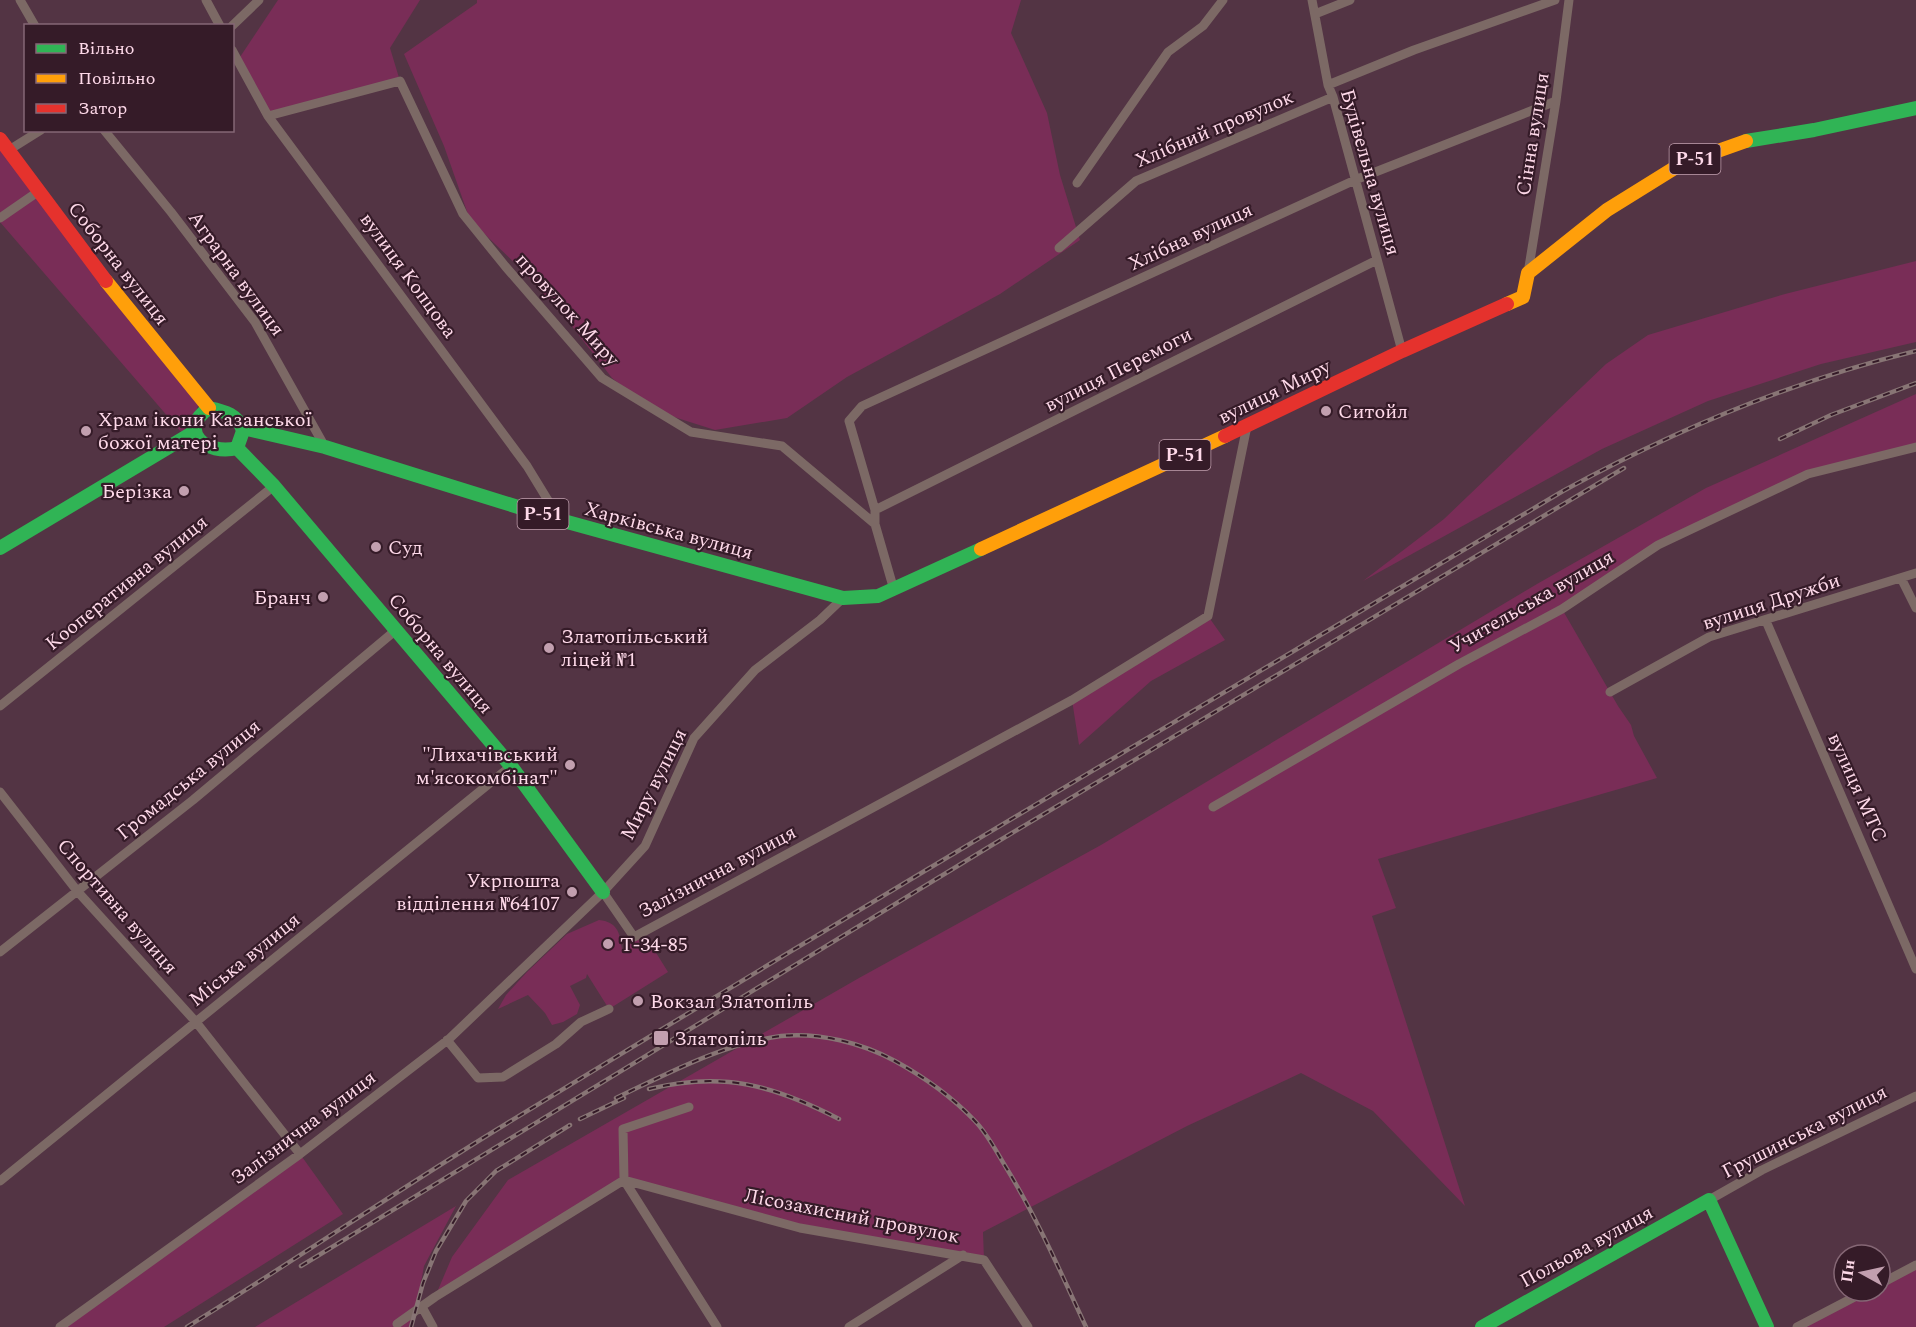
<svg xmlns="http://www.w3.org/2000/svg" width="1916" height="1327" font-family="Spectral,serif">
	<rect width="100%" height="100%" fill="#533444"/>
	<path fill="#792d57" d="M278,0H420L390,48L400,81L268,116L238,60Z
		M477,0H1021L1011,33L1047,113L1060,175L1080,240L1000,294L847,377L787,418L715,430L652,410L612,378L564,316L520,268L470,220L444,146L404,54L477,3Z
		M0,139L200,401L191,423L182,433L0,222Z
		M1916,261V342L1821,364L1708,401L1602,449L1363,581L1444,519L1606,364L1648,335L1785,294Z
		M1916,394V447L1808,474L1658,545L1562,609L1618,706L1631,725L1634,736L1657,778L1378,859L1396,908L1372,916L1465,1206L1373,1111L1301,1073L1187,1126L983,1232L984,1260L800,1228L624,1180L435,1297L452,1257L508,1180L859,978L1101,845L1537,584L1706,488Z
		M1208,616L1225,640L1151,681L1079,745L1072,700Z
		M599,920C617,922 620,932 622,949L645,935L668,972L609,1009L587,974L586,978L570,986L580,1005L577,1014L563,1022L552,1025L545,1013L528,995L498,1009L506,995L527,972L567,934Z
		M300,1154L343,1214L164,1327H60Z
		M456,1206L424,1266L413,1327H255Z
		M1916,1265V1327H1797L1866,1291H1880V1284Z"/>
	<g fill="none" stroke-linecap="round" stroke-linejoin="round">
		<path stroke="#7c6965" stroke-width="9" d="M20,0L35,26
			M206,0L220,26
			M1312,0L1328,85L1333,97L1402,351
			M1315,14L1350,0
			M232,26L259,0
			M232,50L268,116L527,466L560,520
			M1328,85L1414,50L1555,0
			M268,116L400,81L463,214L505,266L602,378L691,432L782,446L875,524L894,590
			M104,130L171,212L255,322L325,447
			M9,150L41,130
			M1077,183L1168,52L1203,26L1223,0
			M0,218L39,191
			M1059,248L1136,181L1333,97
			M1528,273L1556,101L1569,0
			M875,510L1377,260
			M875,524V510L849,421L862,406L1355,180L1556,101
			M1901,578L1916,608
			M1766,621L1916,969
			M1610,692L1709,637L1916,573
			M0,706L274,486
			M0,792L78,892L196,1022L300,1154
			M1213,807L1459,664L1562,609L1658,545L1808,474L1916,447
			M603,892L645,846L694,738L755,670L820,620L843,598
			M0,952L193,800L396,630
			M447,1040L478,1078L503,1077L556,1044L581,1022L609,1009
			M624,1180L717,1327
			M624,1180L623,1129L689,1107
			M0,1181L511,766
			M1709,1200L1762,1170L1916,1096
			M1880,1284L1916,1265
			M422,1307L433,1327
			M397,1324L435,1297L624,1180L800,1228L984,1260L1028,1327
			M60,1327L300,1154L449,1039L603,892L634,937L1072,700L1208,616L1247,426
			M849,1327L963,1255
			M1797,1327L1866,1291"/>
		<path stroke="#30b455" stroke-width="14" d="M1746,141L1814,130L1916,108
			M209,408C224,411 239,415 243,431L237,448C207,456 176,431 209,408Z
			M243,428L325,447L560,520L843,598L878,596L981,549
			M237,448L274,486L511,766L603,892
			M0,548L194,432
			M1482,1327L1709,1200L1767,1327"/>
		<path stroke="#ff9f0a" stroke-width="14" d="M106,281L209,408
			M1507,304L1523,297L1528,273L1607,210L1681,164L1746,141
			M981,549L1225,436"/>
		<path stroke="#e5322d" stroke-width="14" d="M0,139L106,281
			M1225,436L1402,351L1507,304"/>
		<defs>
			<path id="rail" d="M1780,439L1831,415L1916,383
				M649,1089C723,1071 773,1085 839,1119
				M616,1098C669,1073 722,1044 781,1036C819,1032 862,1043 895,1061C924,1077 951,1096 974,1120C988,1134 997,1153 1007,1169C1038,1220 1061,1273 1086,1327
				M580,1119L624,1098
				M301,1266L997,842L1624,468
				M187,1327C292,1262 395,1192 501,1127C853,912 1208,702 1563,491C1675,430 1792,381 1916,351
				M411,1327L423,1283L436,1251L466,1201L496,1171L570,1125"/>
		</defs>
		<use href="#rail" stroke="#887575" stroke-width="4.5"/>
		<use href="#rail" stroke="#351b28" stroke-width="2" stroke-dasharray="7" stroke-linecap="butt"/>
	</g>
	<g fill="#c29faf" stroke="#351b28" stroke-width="2">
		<circle cx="1326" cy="411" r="6"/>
		<circle cx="86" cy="431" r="6"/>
		<circle cx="184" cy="491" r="6"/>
		<circle cx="376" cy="547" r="6"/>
		<circle cx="323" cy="597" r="6"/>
		<circle cx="549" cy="648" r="6"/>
		<circle cx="570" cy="765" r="6"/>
		<circle cx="572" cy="892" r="6"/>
		<circle cx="608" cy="944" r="6"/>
		<circle cx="638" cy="1001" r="6"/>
		<rect x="653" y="1030" width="16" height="16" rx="3"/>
	</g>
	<g text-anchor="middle" stroke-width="4.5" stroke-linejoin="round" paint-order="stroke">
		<g fill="#351b28" stroke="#c2a0af" stroke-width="1.5">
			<rect x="1669.5" y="144" width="51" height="30" rx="4.5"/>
			<rect x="1159.5" y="440" width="51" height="30" rx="4.5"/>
			<rect x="517.5" y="499" width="51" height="30" rx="4.5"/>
		</g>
		<g font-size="18" font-weight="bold" fill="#fed9e9">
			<text x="1695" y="165">Р-51</text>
			<text x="1185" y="461">Р-51</text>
			<text x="543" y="520">Р-51</text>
		</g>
		<g font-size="20" fill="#fed9e9" stroke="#351b28">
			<text transform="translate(1214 128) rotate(-23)" y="7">Хлібний провулок</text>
			<text transform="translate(1532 134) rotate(-81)" y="7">Сінна вулиця</text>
			<text transform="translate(1371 172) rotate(74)" y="7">Будівельна вулиця</text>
			<text transform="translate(1190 236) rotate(-25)" y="7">Хлібна вулиця</text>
			<text transform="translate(119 263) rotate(52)" y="7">Соборна вулиця</text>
			<text transform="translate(237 273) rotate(54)" y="7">Аграрна вулиця</text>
			<text transform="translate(409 275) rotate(54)" y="7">вулиця Копцова</text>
			<text transform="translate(568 309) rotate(48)" y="7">провулок Миру</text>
			<text transform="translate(1118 369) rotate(-27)" y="7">вулиця Перемоги</text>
			<text transform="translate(1274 391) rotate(-26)" y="7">вулиця Миру</text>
			<text transform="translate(669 530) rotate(15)" y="7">Харківська вулиця</text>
			<text transform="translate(126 582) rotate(-39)" y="7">Кооперативна вулиця</text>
			<text transform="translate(1531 601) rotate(-30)" y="7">Учительська вулиця</text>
			<text transform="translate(1771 601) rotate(-18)" y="7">вулиця Дружби</text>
			<text transform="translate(441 653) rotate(50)" y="7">Соборна вулиця</text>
			<text transform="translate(188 779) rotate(-39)" y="7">Громадська вулиця</text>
			<text transform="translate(653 784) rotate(-63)" y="7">Миру вулиця</text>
			<text transform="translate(1858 787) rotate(66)" y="7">вулиця МТС</text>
			<text transform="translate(717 871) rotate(-28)" y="7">Залізнична вулиця</text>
			<text transform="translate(118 906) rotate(49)" y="7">Спортивна вулиця</text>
			<text transform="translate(244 959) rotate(-39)" y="7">Міська вулиця</text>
			<text transform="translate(303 1127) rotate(-37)" y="7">Залізнична вулиця</text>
			<text transform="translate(1804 1131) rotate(-27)" y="7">Грушинська вулиця</text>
			<text transform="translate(852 1215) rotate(11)" y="7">Лісозахисний провулок</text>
			<text transform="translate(1586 1246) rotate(-29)" y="7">Польова вулиця</text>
		</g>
		<g font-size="20" fill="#fed9e9" stroke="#351b28" text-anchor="start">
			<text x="1338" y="418">Ситойл</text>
			<text x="98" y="426">Храм ікони Казанської<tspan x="98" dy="23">божої матері</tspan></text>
			<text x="172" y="498" text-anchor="end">Берізка</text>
			<text x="388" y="554">Суд</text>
			<text x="311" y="604" text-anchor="end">Бранч</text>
			<text x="561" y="643">Златопільський<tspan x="561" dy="23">ліцей №1</tspan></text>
			<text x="558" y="761" text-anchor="end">"Лихачівський<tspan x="558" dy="23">м'ясокомбінат"</tspan></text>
			<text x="560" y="887" text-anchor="end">Укрпошта<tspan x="560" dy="23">відділення №64107</tspan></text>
			<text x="620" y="951">Т-34-85</text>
			<text x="650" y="1008">Вокзал Златопіль</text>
			<text x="674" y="1045">Златопіль</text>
		</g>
	</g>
	<rect x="24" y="24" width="210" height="108" fill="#351b28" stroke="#856775" stroke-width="1.5"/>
	<rect x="36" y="44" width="30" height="9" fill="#30b455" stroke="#856775" stroke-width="1.5"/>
	<text x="78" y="54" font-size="18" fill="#fed9e9">Вільно</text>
	<rect x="36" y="74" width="30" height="9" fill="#ff9f0a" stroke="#856775" stroke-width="1.5"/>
	<text x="78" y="84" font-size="18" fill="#fed9e9">Повільно</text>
	<rect x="36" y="104" width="30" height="9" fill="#e5322d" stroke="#856775" stroke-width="1.5"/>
	<text x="78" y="114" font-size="18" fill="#fed9e9">Затор</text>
	<g transform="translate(1862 1273) rotate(278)"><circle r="28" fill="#351b28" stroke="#856775" stroke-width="1.5"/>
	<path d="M0-4.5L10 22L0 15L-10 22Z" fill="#c29faf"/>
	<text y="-9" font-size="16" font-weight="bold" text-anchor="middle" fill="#fed9e9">Пн</text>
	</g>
</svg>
